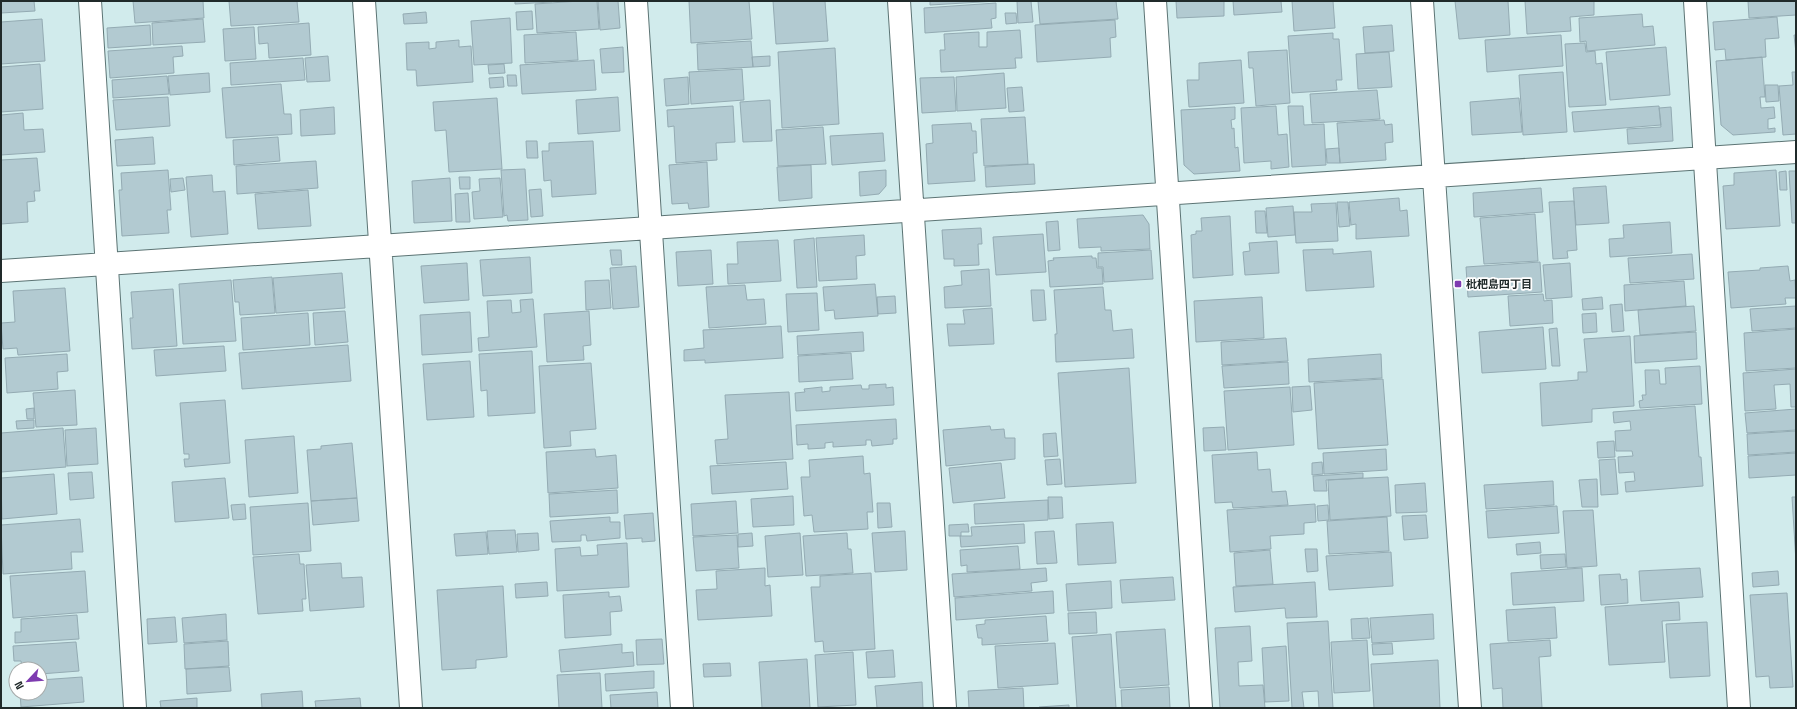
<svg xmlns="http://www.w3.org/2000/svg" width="1797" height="709" font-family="'Space Grotesk','Noto Sans JP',sans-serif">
	<rect width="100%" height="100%" fill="#d1ebec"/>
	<path fill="#b2cad1" stroke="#94abb3" d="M1,1H34L35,11L1,13Z
		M133,1H203L204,18L135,23Z
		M229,1H297L299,22L231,26Z
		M515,1H552V2L515,4Z
		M580,1H597L599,29L537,33L535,4Z
		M598,1H618L620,28L600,30Z
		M689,1H749L752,39L691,43Z
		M773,1H825L828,41L776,44Z
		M930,1H998L930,5Z
		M1017,1H1031L1033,22L1018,23Z
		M1038,1H1116L1118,19L1040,24Z
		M1176,1H1224V16L1177,18Z
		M1233,1H1281L1282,12L1234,15Z
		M1292,1H1333L1335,28L1294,31Z
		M1455,1H1508L1510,35L1459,39Z
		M1525,1H1594V15L1570,17L1571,31L1527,34Z
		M1748,1H1796V15L1749,18Z
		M996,3V18L991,19L992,28L925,33L924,8Z
		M532,11L533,29L517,30L516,12Z
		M426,12L427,23L404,24L403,14Z
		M1005,13H1016L1017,23L1006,24Z
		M1642,14L1643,27L1653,26L1655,45L1587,51L1586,41L1580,42L1579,18Z
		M1777,17L1779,38L1765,39L1766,57L1726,60L1725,49L1715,50L1713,22Z
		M510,18L512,63L474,65L471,21Z
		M42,19L45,61L1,64V22Z
		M203,19L205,42L153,45L152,23Z
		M1115,20L1116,37L1110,38L1111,57L1037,62L1035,25Z
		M309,23L311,55L269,58L268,43L259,44L258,27Z
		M150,25L151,45L108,48L107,28Z
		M1392,25L1394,51L1365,53L1363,27Z
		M254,27L256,59L225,61L223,29Z
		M1020,30L1022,58H1015L1016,68L941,72L940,50H945L944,34L979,32V47H987V32Z
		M576,32L578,60L525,63L524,35Z
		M1333,33V39H1339L1342,80H1336L1337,90L1292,93L1288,36Z
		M1561,35L1563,66L1487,72L1485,40Z
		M1794,35H1796V53Z
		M459,40V47L471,46L473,82L417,86L416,70H407L406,43L429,42V49L436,48V42Z
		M751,41L753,67L698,70L697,44Z
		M1585,43L1586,52L1595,51L1596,64L1602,63L1606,105L1569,107L1565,44Z
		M182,46L183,56L173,57L174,73L110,78L108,51Z
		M623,47L624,72L602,73L600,49Z
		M1666,47L1670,95L1610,100L1606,52Z
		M835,48L839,124L782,128L778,52Z
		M1287,50L1290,103L1256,106L1253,68H1249L1248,52Z
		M1389,52L1392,87L1358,89L1356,54Z
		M328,56L330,81L307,82L305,58Z
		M770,56V66L753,67L752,57Z
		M1762,57L1765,97H1760L1761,108L1774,107L1775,118L1768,119V129L1775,128V132L1733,135L1721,125L1716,61Z
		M303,58L305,80L231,85L230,63Z
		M594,60L596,90L522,94L520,65Z
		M1241,60L1244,103L1189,107L1187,80H1199V63Z
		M40,64L43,109L1,112V67Z
		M504,64L505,73L489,74L488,65Z
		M742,69L744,100L691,104L689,72Z
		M1563,72L1567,132L1523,135L1519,75Z
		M1792,72H1796V134L1783,135L1779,86L1793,85Z
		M209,73L210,92L170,95L168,76Z
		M1004,73L1006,108L957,111L956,77Z
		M507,75H516L517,86H508Z
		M167,76L169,94L113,98L112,80Z
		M503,77L504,87L490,88L489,78Z
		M688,77L689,104L666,106L664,79Z
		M954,77L956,111L922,113L920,78Z
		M281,84L284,114H291L292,134L226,138L222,88Z
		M1765,85H1778L1779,101L1766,102Z
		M1022,87L1024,111L1009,112L1007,88Z
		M1377,90L1380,119L1312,123L1310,94Z
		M168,97L170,126L116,130L113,100Z
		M618,97L620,131L578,134L576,100Z
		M497,98L502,169L449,172L446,130L435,131L433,102Z
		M1519,98L1522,132L1472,135L1470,102Z
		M770,100L772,141L743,142L740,102Z
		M733,106L735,142L716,143L717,160L676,163L674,126L668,127L667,110Z
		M1276,106L1278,135L1287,134L1289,167L1271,169V161L1244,163L1241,108Z
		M1288,106H1303L1304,125L1324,124L1326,165L1292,167Z
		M1659,106L1661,125L1574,132L1572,112Z
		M334,107L335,134L301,136L300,110Z
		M1235,107V119L1231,120L1232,129L1234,128L1235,148L1238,147L1240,171L1194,174L1184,165L1181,110Z
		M1671,107L1673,141L1628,144L1627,129L1661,127L1659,108Z
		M23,113L24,130L43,129L45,152L1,155V115Z
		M1025,117L1028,164L984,166L981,119Z
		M1384,120L1385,125L1392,124L1393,142L1385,143L1386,160L1340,163L1337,123Z
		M971,123L972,131H976L977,153H973L975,181L928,184L926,144L933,143L932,125Z
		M823,127L826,164L778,166L776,130Z
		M883,133L885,161L832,165L830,136Z
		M153,137L155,164L117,166L115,140Z
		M278,137L280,161L234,165L233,140Z
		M526,141H537L538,158H527Z
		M593,141L596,194L552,197L551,180L544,181L542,151H549V143Z
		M1339,148L1340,163H1327L1326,149Z
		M37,158L40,191H34L35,201L27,202L28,222L1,224V160Z
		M316,161L318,188L237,194L236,166Z
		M707,162L709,207L689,209L688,203L672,204L669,165Z
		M1034,164L1035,184L986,187L985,167Z
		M811,165L812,198L779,201L777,167Z
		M525,169L528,220L508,221L507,215L504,216L501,170Z
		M168,170L171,210H167L169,233L122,236L119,190H122L121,173Z
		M886,170V186L879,194L860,196L859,172Z
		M1776,170L1780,226L1726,229L1723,186L1734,185V173Z
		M1786,171L1787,190H1780L1779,172Z
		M1789,171H1796V223H1792Z
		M212,175L213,192L225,191L228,234L191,237L186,177Z
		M459,177H470V189H460Z
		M183,178L185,190L171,192L170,179Z
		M450,178L452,221L414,223L412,181Z
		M500,178L503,217L474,219L472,192L480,191L479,179Z
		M1606,186L1609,223L1576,225L1573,188Z
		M1541,188L1543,212L1474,217L1473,193Z
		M541,189L543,216L531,217L529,190Z
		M308,190L311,226L258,229L255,194Z
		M468,193L470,222H456L455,194Z
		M1399,198L1400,211L1407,210L1409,236L1356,239V224L1351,225L1349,202Z
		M1574,201L1577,250L1567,251L1568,258L1553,259L1549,202Z
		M1337,202H1348L1350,226L1339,227Z
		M1336,203L1338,241L1296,243L1294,212H1312L1311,204Z
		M1293,206L1295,235L1268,237L1266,208Z
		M1255,211H1265L1267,233H1256Z
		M1535,214L1538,261L1484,264L1480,218Z
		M1143,215L1149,224L1150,249L1101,251V247L1079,248L1077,219Z
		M1230,216L1233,275L1193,278L1191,235L1196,234V231H1202L1201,218Z
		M1058,221L1060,250L1048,251L1046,222Z
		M1670,222L1672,253L1610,257L1609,239L1624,238L1623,225Z
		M981,228L982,244H978L979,265L954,266V259H944L942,230Z
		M1043,234L1046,272L996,275L993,237Z
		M864,235L865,255L856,256L857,279L819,281L816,238Z
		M814,238L817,287L797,288L794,240Z
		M778,240L781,281L728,284L727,264H738L737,242Z
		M1277,241L1279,273L1245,275L1243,252L1250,251L1249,243Z
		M1333,249V254L1371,251L1374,287L1306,291L1303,250Z
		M610,250H621L622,265H612Z
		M711,250L713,284L678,286L676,252Z
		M1151,250L1153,279L1104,282L1103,267H1098V253Z
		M1692,254L1694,279L1630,283L1628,258Z
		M1092,256V258H1096L1097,268H1102L1103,284L1050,287L1048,261L1054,260L1053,258Z
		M530,257L532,293L483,296L480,260Z
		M1540,262L1542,292L1468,297L1466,267Z
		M467,263L469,300L424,303L421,266Z
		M1570,263L1572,297L1546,299L1543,265Z
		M636,266L639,307L613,309L610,268Z
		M1788,266L1790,281L1795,280L1796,298H1785L1786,304L1731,308L1728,272L1760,270V268Z
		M989,269L991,306L945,308L944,287L962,285L961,271Z
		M342,273L345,308L276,313L273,278Z
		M272,277L275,313L240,315L239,302H235L233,280Z
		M231,280L236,341L183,344L179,284Z
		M609,280L611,308L586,310L585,281Z
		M1684,281L1686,306L1625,311L1624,285Z
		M875,284L878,316L835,319L834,310L825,311L823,287Z
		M745,285L747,300L764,299L766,324L709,328L706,287Z
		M1103,287L1105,310H1111L1113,331L1132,329L1134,358L1056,362L1055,334H1057L1054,290Z
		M65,288L70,351L18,355L17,348L3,349L1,323L15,322L13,291Z
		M173,289L177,346L132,349L130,318H133L131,292Z
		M1031,290H1044L1046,320L1033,321Z
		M817,293L819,330L788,332L786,294Z
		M1543,294L1544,301L1552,300L1553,323L1510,326L1508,296Z
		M895,296L896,313L878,314L877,297Z
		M1262,297L1264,338L1196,342L1194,301Z
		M1602,297L1603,309L1583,310L1582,299Z
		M533,299L537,347L479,351L478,338L489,337L487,301L511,300L512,313L521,312L520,300Z
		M1622,304L1624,331L1612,332L1610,305Z
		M1694,306L1696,331L1640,335L1638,310Z
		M1796,306V328L1752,331L1750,309Z
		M992,308L994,344L949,346L947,324H965L963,310Z
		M345,311L348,342L315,345L313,313Z
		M589,311L591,345L583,346L584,360L547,362L544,314Z
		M470,312L472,352L422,355L420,315Z
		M308,313L310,345L243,350L241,318Z
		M1596,313L1597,332L1583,333L1582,314Z
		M781,326L783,358L705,363V360L684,361V350L704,348L703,330Z
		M1543,327L1546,369L1482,373L1479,332Z
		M1557,328L1560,366H1552L1549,329Z
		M1796,329V368L1746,371L1744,333Z
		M863,332L864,351L798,355L797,336Z
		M1696,332L1697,359L1635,363L1634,336Z
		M1630,336L1634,406L1592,409V422L1542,426L1540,383L1578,380V372H1587L1584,339Z
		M1286,338L1288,361L1222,365L1221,342Z
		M348,345L351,381L242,389L239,353Z
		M224,346L226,371L156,376L154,350Z
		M532,351L535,413L488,416L487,390L481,391L479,354Z
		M851,353L853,379L799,382L798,356Z
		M67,354L68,371L57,372L58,389L7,393L5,358Z
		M1381,354L1382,378L1309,382L1308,359Z
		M470,361L474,417L427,420L423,364Z
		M1288,362L1289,384L1224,388L1222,366Z
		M591,363L596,429L570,431L571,446L544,448L539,366Z
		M1700,366L1702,404L1640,408L1639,401L1643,400L1642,395H1646L1645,370H1659L1660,384H1666L1665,368Z
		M1129,368L1136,483L1065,487L1058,373Z
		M1796,369V407H1791L1790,384L1774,385L1776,409L1745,411L1743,373Z
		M1383,379L1388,445L1318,449L1314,383Z
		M886,384V388L893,387L894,405L796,411L795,393L805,392L804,389L822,387V392L830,391V387L861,385L862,389H869V385Z
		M1310,386L1312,410L1293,412L1292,387Z
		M1290,387L1294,445L1228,450L1224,391Z
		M75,390L77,425L36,427L33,393Z
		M789,392L793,459L717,464L715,440L728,439L725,395Z
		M225,400L230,463L185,467L184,459H189V454H184L180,403Z
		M1695,406L1699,457H1701L1703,486L1626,492L1625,482L1635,481L1634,472L1619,473L1618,457L1633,456L1632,451H1616L1615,431L1631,430L1630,421L1614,423L1613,412Z
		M34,408V419H27L26,409Z
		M1796,409V430L1747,433L1745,413Z
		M896,419L897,439H893V444L872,446L871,440H866V445L833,447V442L825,443V448L808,449V444L797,445L796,425Z
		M34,420V428L17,429L16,421Z
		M990,426L991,430L1004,429L1005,438H1015V459L946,466L943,430Z
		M1224,427L1226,450L1204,451L1203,428Z
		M63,428L66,467L1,472V433Z
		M96,428L98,464L67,466L65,430Z
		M1796,431V452L1748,455L1747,434Z
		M1056,433L1058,456L1044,457L1043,434Z
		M294,436L298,493L249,497L245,440Z
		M1614,441L1615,457L1598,458L1597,442Z
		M352,443L357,498L311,501L307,450L321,449V446Z
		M595,449L596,457L616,455L618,488L548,493L546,452Z
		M1386,449L1387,470L1324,474L1323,453Z
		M1257,452L1258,470L1270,469L1272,492L1286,491L1288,505L1233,508L1232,502L1215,503L1212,455Z
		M1796,453V475L1749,478L1748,456Z
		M863,456L864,474L870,473L873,512H867L868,529L814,532L812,515L804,516L801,477H810L809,460Z
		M1060,459L1062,484L1047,485L1045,460Z
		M1615,459L1618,494L1601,495L1599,460Z
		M786,462L788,489L712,494L710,466Z
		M1322,462L1323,474L1312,475V463Z
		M1001,463L1005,498L953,503L949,468Z
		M92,472L94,498L70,500L68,473Z
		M1363,473V478L1326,480L1327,491H1314L1313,476Z
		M54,474L57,514L2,519L1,478Z
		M1388,477L1391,516L1330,520L1328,480Z
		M225,478L229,518L175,522L172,482Z
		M1597,479L1598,507H1582L1579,480Z
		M1553,481L1554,505L1486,509L1484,485Z
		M1425,483L1427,512L1396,513L1395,485Z
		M617,490L618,513L550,517L549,494Z
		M793,496L794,525L753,527L751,499Z
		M1048,497H1062L1063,518L1049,519Z
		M1792,497H1796V562Z
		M357,498L359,521L313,525L311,501Z
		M1048,500V520L975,524L974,504Z
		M736,501L738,533L693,536L691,504Z
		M308,503L311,551L253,555L250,507Z
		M877,503H890L892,527L878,528Z
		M245,504L246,519L233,520L231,505Z
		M1315,504L1316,522L1304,523V534L1270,536L1271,549L1230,552L1227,510Z
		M1328,505L1329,520L1318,521L1317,506Z
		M1557,506L1559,533L1488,538L1486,511Z
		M1593,510L1597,566L1567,568L1563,511Z
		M653,513L655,541L642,542V538L626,539L624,515Z
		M1426,515L1428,538L1404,540L1402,516Z
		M610,517V522H620V538L587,541L586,535H581V541L552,542L550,521Z
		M1387,517L1389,551L1329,554L1327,521Z
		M80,519L83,552H71L72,569L3,574L1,525Z
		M1113,522L1116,563L1078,565L1076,524Z
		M968,524L969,532H961V536H949V525Z
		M1024,524L1025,543L961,547L960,536H972L971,527Z
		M515,530L517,552L489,554L487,531Z
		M905,531L907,570L875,572L872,533Z
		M1054,531L1057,563L1037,564L1035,532Z
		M486,532L488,554L456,556L454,534Z
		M538,533L539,550L518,552L517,534Z
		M752,533L753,546L738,547V534Z
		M800,533L803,575L768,577L765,536Z
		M847,533L848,549H851L853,573L806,576L803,536Z
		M737,535L739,568L696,571L693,537Z
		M1540,542L1541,553L1517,555L1516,544Z
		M627,543L629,587L557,591L555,549L580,547L581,556L598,555L597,545Z
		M1018,546L1020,569L967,572V565L961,566L960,550Z
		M1305,549H1317L1318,571L1307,572Z
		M1270,550L1273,584L1236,586L1234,553Z
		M1391,552L1393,586L1329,590L1326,556Z
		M299,554L300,564H304L306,599H302L303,611L258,614L253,557Z
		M1565,554L1566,567L1541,569L1540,555Z
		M341,563L342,578L362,577L364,607L310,611L306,565Z
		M765,568V586L770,585L772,616L698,620L696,590L717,589L716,571Z
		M1046,568L1047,581L1031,583L1032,591L954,597L952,574Z
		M1582,568L1584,601L1513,605L1511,573Z
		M1700,568L1703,597L1641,601L1639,571Z
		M85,571L88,612L13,618L10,576Z
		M1778,571L1779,585L1753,587L1752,573Z
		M871,573L875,649L824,652L823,641L815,642L811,587H820V576Z
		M1620,574L1621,580L1627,579L1628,603L1601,605L1599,575Z
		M1173,577L1175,600L1122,603L1120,580Z
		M1111,581L1112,608L1068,611L1066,584Z
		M547,582L548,596L516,598L515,584Z
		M1315,582L1317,617L1286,618L1285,608L1235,612L1233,587Z
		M503,586L507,657L476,660V668L442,670L437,590Z
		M1053,591L1054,613L956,620L955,598Z
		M609,592V597L620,596L622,611L610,612L611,635L565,638L563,595Z
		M1787,593L1793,687L1770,688L1769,676L1756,677L1750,595Z
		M1679,602L1680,620L1662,621L1665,662L1609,665L1605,607Z
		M1555,607L1557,638L1508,641L1506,610Z
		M1096,612L1097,633L1069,634L1068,613Z
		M226,614L227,640L184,643L182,618Z
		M1433,614L1434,639L1372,643L1370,618Z
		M77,615L79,639L15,643V632H21V619Z
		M1046,616L1048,641L982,645V638H978L976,625L985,624V620Z
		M175,617L177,642L148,644L147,619Z
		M1368,618L1370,638L1352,639L1351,619Z
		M1328,621L1333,708H1319L1318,691L1302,692L1304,708H1292L1287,623Z
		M1707,622L1710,676L1670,678L1666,624Z
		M1250,626L1252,661L1238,662L1239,686L1263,685L1265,708H1220L1215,628Z
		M1165,629L1169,685L1120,688L1116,632Z
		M1111,634L1116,708H1077L1072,637Z
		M662,639L664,664L637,665L636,640Z
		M1367,640L1370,691L1334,693L1331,642Z
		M1550,640L1551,656L1539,657L1542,708H1503L1502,688L1493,689L1490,644Z
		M228,641L229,666L185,669L184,644Z
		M76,642L79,671L40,674V669H22L21,661H14L13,646Z
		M1055,643L1058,684L998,688L995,646Z
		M1392,643L1393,654L1373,655L1372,644Z
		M622,644V653L633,652L634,666L561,672L559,650Z
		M1286,646L1289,701L1265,702L1262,648Z
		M893,650L895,677L868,678L866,652Z
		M853,652L856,705L818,707L815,655Z
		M807,659L810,708H762L759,662Z
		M1438,660L1440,708H1374L1371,664Z
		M730,663L731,676L704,677L703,664Z
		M229,667L231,691L187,694L186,669Z
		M654,671V688L606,691L605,674Z
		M600,673L602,708H559L557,675Z
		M82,677L84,702L21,707L20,693H40V680Z
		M922,682L923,708H877L875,686Z
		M1169,687L1170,708H1122L1121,690Z
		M1023,688L1024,708H969L968,691Z
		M302,691L303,708H262L261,694Z
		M657,692L658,708H611L610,695Z
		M197,698V708H161L160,701Z
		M360,698L361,708H316L315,701Z
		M1069,705V708H1039V707Z"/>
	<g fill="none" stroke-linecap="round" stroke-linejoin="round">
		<defs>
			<path id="minor" d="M90,1L135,708
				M364,1L411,708
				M636,1L682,708
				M899,1L945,708
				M1155,1L1201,708
				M1422,1L1470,708
				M1695,1L1739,708
				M1,271L1796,152"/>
		</defs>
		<use href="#minor" stroke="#5c7474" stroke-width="24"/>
		<use href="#minor" stroke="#fff" stroke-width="22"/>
	</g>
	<rect fill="#7e3bb0" stroke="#fff" stroke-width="1.5" x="1454" y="280" width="8" height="8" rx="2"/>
	<g text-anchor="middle" stroke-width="3.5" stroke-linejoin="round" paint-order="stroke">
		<g font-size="11" font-weight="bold" fill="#202a2a" stroke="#fff" text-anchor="start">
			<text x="1466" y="288">枇杷島四丁目</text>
		</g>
	</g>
	<rect width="1797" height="709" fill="none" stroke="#202a2a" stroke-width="4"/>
	<g transform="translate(28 681) rotate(244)"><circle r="19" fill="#ffffff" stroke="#a6aaaa"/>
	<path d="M0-3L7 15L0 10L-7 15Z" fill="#7e3bb0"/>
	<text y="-6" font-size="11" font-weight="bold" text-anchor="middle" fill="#202a2a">N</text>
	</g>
</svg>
